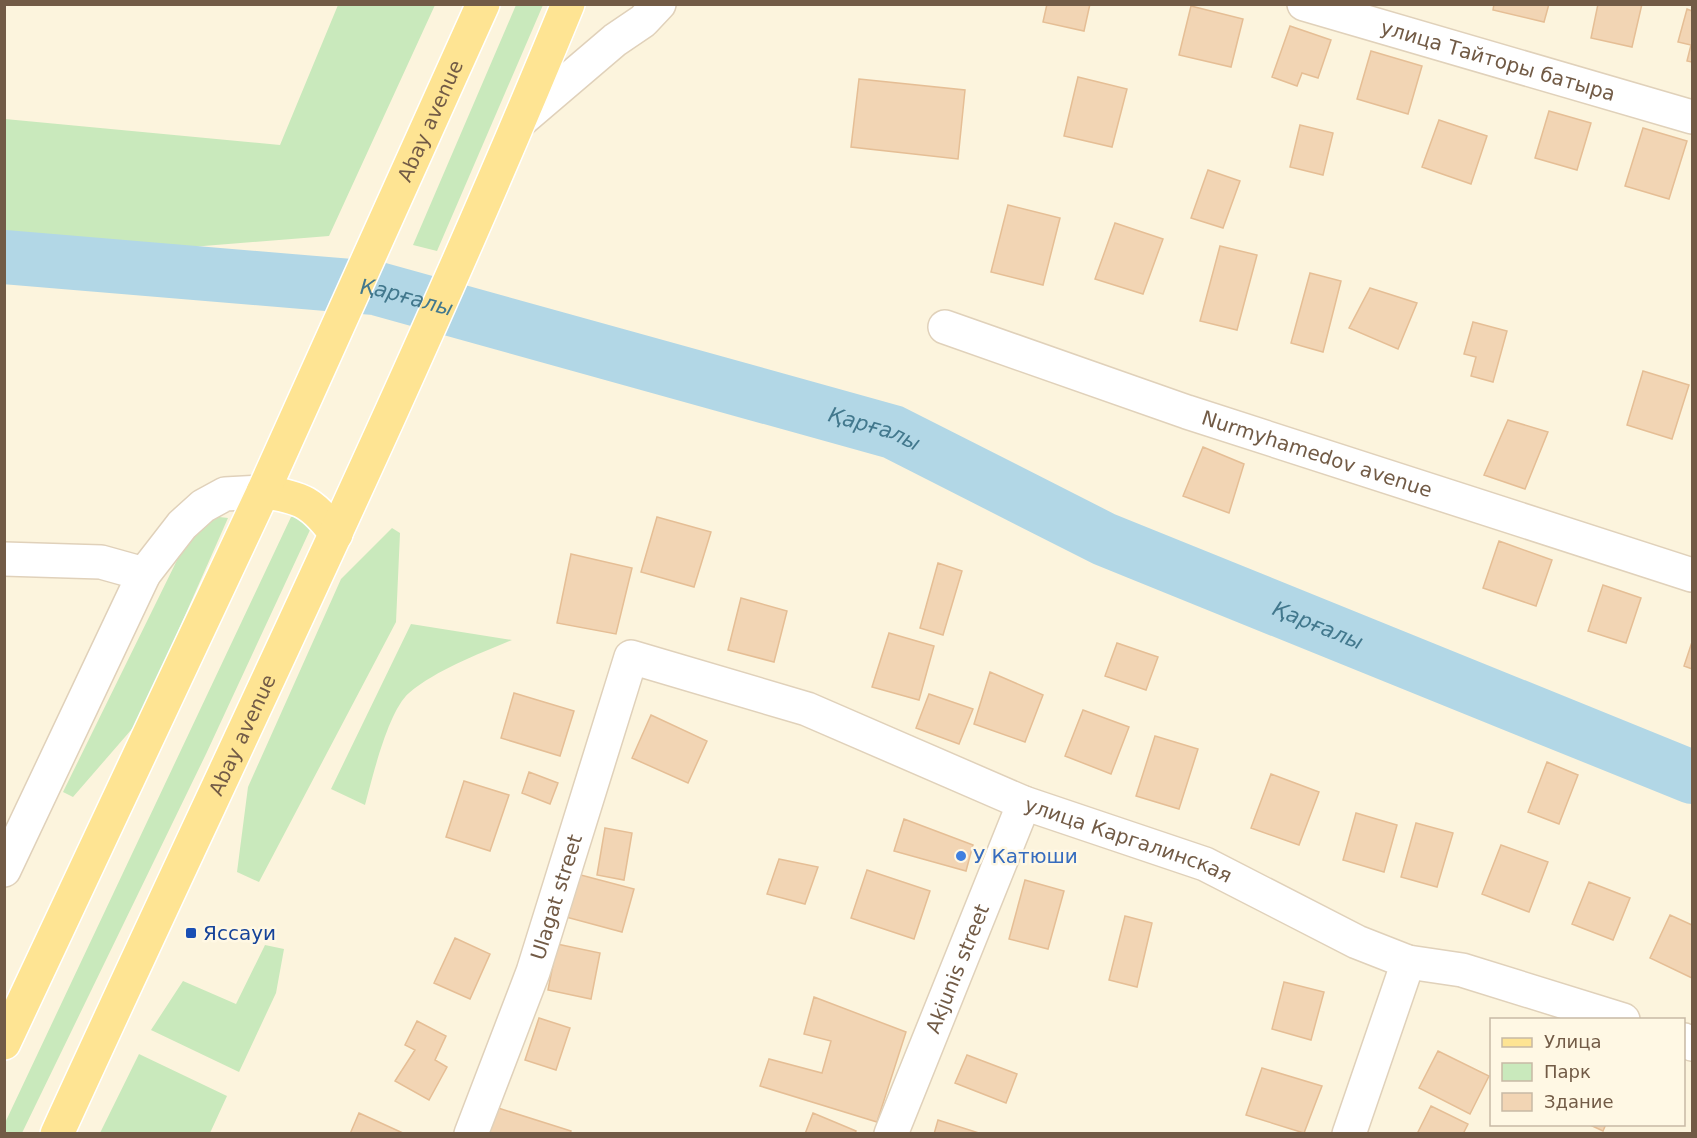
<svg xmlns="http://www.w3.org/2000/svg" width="1697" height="1138" font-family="'DejaVu Sans',sans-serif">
	<rect width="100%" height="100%" fill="#fcf4dd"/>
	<path fill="#c9e9bc" d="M338,5H435L329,236L5,262V119L280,145Z
		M516,5H543L437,251L413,245Z
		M211,516L228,518L138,722L73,797L63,792L183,548Z
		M303,516L310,530L206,754L22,1133H5L4,1125L291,517Z
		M392,528L400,533L396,622L259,882L237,872L248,787L341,579Z
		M411,624L512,640C477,655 438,669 409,693C388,711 372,779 365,805L331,789Z
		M265,945L284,949L276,993L239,1072L151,1030L183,981L236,1004Z
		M139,1054L227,1096L210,1133H100Z"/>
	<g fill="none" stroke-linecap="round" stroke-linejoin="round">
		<path stroke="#b2d7e6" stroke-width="54" id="s1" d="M4,257L375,288L893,432L1104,539L1692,777"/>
	</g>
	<path fill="#f2d5b4" stroke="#e5be95" stroke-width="1.5" d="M1047,4H1090L1084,31L1043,22Z
		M1494,4H1549L1544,22L1493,10Z
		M1598,4H1642L1632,47L1591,38Z
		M1191,6L1243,19L1231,67L1179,55Z
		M1687,9L1692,11V62L1687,61L1691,45L1678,42Z
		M1290,26L1331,40L1318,78L1302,73L1297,86L1272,77Z
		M1371,51L1422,66L1408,114L1357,99Z
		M1078,77L1127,89L1112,147L1064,136Z
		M859,79L965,90L958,159L851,147Z
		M1549,111L1591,123L1577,170L1535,158Z
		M1439,120L1487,136L1471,184L1422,167Z
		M1300,125L1333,133L1323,175L1290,167Z
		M1643,128L1687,141L1669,199L1625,186Z
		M1208,170L1240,181L1223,228L1191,218Z
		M1008,205L1060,218L1043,285L991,272Z
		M1115,223L1163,239L1143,294L1095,279Z
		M1220,246L1257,255L1237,330L1200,321Z
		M1310,273L1341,281L1323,352L1291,343Z
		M1370,288L1417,303L1398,349L1349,328Z
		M1473,322L1507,331L1493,382L1471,376L1476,357L1464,354Z
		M1643,371L1689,385L1672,439L1627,425Z
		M1508,420L1548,432L1525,489L1484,475Z
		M1203,447L1244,464L1229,513L1183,496Z
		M657,517L711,532L694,587L641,572Z
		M1499,541L1552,560L1536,606L1483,588Z
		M571,554L632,568L616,634L557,623Z
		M938,563L962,571L943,635L920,628Z
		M1603,585L1641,598L1626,643L1588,631Z
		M741,598L787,611L774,662L728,650Z
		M889,633L934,646L919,700L872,687Z
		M1692,642V669L1684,666Z
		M1117,643L1158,657L1146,690L1105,676Z
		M990,672L1043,695L1025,742L974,724Z
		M514,693L574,711L560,756L501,738Z
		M929,694L973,709L959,744L916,728Z
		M1083,710L1129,727L1111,774L1065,756Z
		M651,715L707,741L688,783L632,758Z
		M1155,736L1198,749L1179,809L1136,796Z
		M1547,762L1578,775L1559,824L1528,812Z
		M529,772L558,783L550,804L522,793Z
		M1271,774L1319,792L1299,845L1251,828Z
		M464,781L509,795L490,851L446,837Z
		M1356,813L1397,825L1384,872L1343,860Z
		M904,819L973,845L966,871L894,851Z
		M1416,823L1453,833L1437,887L1401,877Z
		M605,828L632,833L624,880L597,875Z
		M1501,845L1548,862L1529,912L1482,894Z
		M779,859L818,867L805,904L767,894Z
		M867,870L930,891L914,939L851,918Z
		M577,874L634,889L622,932L566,917Z
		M1025,880L1064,891L1048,949L1009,939Z
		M1589,882L1630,898L1613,940L1572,924Z
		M1670,915L1692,925V978L1650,958Z
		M1125,916L1152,923L1137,987L1109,980Z
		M455,938L490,954L470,999L434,983Z
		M557,944L600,953L591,999L548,990Z
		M1284,982L1324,992L1311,1040L1272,1029Z
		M814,997L906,1032L877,1122L760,1086L769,1059L822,1073L831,1041L804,1034Z
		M539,1018L570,1028L556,1070L525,1060Z
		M417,1021L446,1036L435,1060L447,1067L429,1100L395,1081L415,1050L405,1045Z
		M1438,1051L1489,1076L1470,1114L1419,1088Z
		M967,1055L1017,1074L1006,1103L955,1083Z
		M1262,1068L1322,1086L1304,1133L1246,1115Z
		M1431,1106L1468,1124L1463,1134H1417Z
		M495,1107L571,1131L570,1134H486Z
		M359,1113L405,1134H350Z
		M813,1113L856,1131L855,1134H805Z
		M938,1120L979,1133V1134H934Z
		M1588,1124H1606L1603,1131Z"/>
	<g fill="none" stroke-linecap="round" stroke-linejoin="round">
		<defs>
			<g id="minor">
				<path id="s2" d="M1304,4L1692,117"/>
				<path d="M520,121L615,40L643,21L659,4"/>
				<path id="s3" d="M945,327L1187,412L1692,575"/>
				<path d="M4,559L101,562L144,574"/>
				<path d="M4,870L144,574L182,525L203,506L225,494L263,492"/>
				<path d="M1684,1040L1692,1044"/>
				<path id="s4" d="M471,1134L533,972L631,657L807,709L1024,803L1205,864L1357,942L1408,962L1462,970L1623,1020"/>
				<path id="s5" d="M891,1134L1024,803"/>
				<path d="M1349,1134L1408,962"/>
			</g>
			<g id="major">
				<path d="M263,492C302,497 313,503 336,534"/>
				<path id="s6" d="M4,1043L263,492L483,4"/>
				<path id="s7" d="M57,1134C229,758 411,387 568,4"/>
			</g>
		</defs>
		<use href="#minor" stroke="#e0d1ba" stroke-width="36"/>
		<use href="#major" stroke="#fff" stroke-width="36"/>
		<use href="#minor" stroke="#fff" stroke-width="33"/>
		<use href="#major" stroke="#fee493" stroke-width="33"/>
	</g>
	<circle fill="#3f7fe0" stroke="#fff8e4" stroke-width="2" cx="961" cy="856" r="6"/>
	<rect fill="#1a4fb4" stroke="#fff8e4" stroke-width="2" x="185" y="927" width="12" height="12" rx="3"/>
	<g text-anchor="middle" stroke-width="5" stroke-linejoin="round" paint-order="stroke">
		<g font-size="20" fill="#725b46" stroke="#fff8e4">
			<text dy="7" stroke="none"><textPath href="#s2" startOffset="202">улица Тайторы батыра</textPath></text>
			<text dy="7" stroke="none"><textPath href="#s6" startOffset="1016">Abay avenue</textPath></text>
			<text dy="7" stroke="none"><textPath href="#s3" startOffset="393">Nurmyhamedov avenue</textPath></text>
			<text dy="7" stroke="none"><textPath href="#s7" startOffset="440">Abay avenue</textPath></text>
			<text dy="7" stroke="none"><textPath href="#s4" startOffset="1034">улица Каргалинская</textPath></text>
			<text dy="7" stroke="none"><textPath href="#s4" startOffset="252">Ulagat street</textPath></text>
			<text dy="7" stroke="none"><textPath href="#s5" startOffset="178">Akjunis street</textPath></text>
		</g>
		<g font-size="20" fill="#366cbe" stroke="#fff8e4" text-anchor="start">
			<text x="973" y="863">У Катюши</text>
		</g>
		<g font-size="20" fill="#164399" stroke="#fff8e4" text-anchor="start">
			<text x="203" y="940">Яссауи</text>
		</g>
		<g font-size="21" font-style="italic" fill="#42788d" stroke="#fff8e4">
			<text dy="7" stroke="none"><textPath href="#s1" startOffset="405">Қарғалы</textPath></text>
			<text dy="7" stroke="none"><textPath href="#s1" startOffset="891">Қарғалы</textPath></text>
			<text dy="7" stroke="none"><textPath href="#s1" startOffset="1377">Қарғалы</textPath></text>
		</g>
	</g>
	<rect width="1697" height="1138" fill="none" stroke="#725b46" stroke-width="12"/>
	<rect x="1490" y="1018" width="195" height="108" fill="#fff8e4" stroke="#c7b9a5" stroke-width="1.5"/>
	<rect x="1502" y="1038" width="30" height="9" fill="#fee493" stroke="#c7b9a5" stroke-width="1.5"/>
	<text x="1544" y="1048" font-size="18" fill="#725b46">Улица</text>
	<rect x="1502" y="1063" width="30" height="18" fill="#c9e9bc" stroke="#c7b9a5" stroke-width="1.5"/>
	<text x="1544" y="1078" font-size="18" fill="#725b46">Парк</text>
	<rect x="1502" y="1093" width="30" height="18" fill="#f2d5b4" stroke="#c7b9a5" stroke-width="1.5"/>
	<text x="1544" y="1108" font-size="18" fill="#725b46">Здание</text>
</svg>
